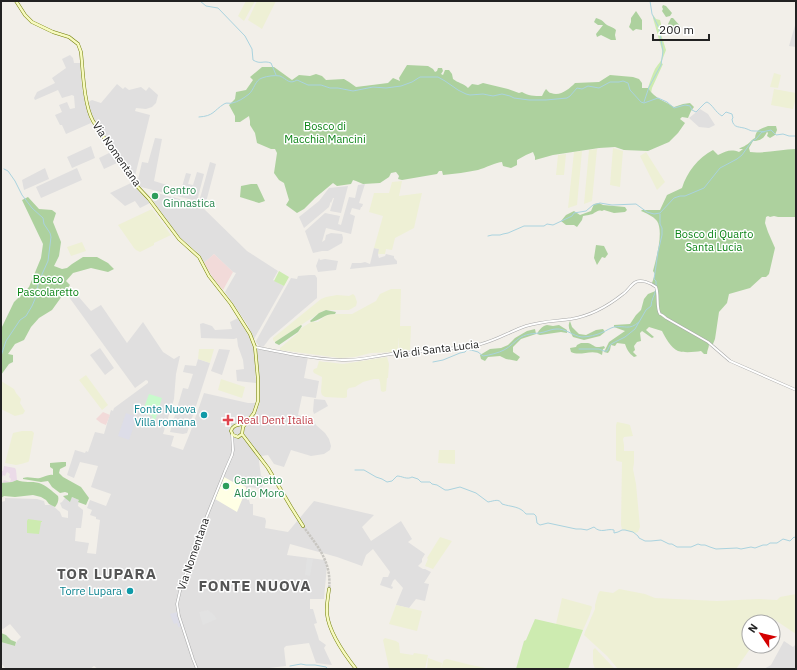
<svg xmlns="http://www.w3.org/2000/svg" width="797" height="670" font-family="'IBM Plex Sans',sans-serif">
	<rect width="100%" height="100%" fill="#f2efe9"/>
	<path fill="#e0dfdf" d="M796,22V47L789,46Z
		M70,55L73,58L74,63H80L82,88L86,105L91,123L66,134L62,125H60L55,115L62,112L59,105L67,102L70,109L75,108L74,96L72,95L62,98L58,90L35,100L34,98L37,92L55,83L52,78L66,68L62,59Z
		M117,84L123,89L125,87L129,90L141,87L146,91L149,87L158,95L156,103L152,107L146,109L136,108L135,111L150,115L134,180L93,119L91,114L89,103L90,101L92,100L101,103Z
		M700,109L708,114L715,125L709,128L699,127L689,118Z
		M155,138L162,139L154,181L167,185L165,193L141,187L137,184L142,162L148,163Z
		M91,146L95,158L72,168L67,157Z
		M113,151L119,162L104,169L99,158Z
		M210,162L216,164L205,206L199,202Z
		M45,168L49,179L24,190L22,180Z
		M77,168L82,180L41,198L36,187Z
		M197,172L204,174L197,201L173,195L175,189L181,190L186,173L191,174L188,184L193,185Z
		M131,183L135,187L150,203L140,208L135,201L125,206L110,193Z
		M365,184L359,203L363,204L362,207H361L360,210L352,208L350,214L355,216L351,234L326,228L322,242L325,240L326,235L331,233L342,234L343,238L342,243L328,251H322L313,253L305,231L325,213L340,216L338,224L341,225L349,197L355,198L358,185Z
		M348,186L341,213L330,211L334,198H333L331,203L330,202V204L329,207L304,228L299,217L319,201L329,188Z
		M157,193L199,204L247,251L278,271L273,280L284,286L254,339L247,324L225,292L236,273L233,272L214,254L204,263L197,252L177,235L153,201L150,197Z
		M374,248L380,249L378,255L379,258L385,256L386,254L394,256V258L397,261V264L350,269L352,263H361L365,262L370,264Z
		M319,258L320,260L325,259L338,261L336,270L318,272L316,266Z
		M310,275H315L317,278V298L270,338L264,346L263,347L259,346L256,342V341L291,278L297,279L298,276Z
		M71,288L91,311L101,305L127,343L143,322L163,352L174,359L179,356H180L176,374L174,399L163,434L174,436L171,446L183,450L190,433L204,393L248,403H259L257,349L308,357L304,378L319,381L316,398L302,396L298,415L314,421L316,425L325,433L329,439L331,446L330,450L324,454L311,456L291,450L284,467L274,464L268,455L261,456L259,461L261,476L266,479L261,489L250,487L247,496V500H249L250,504H253V515L265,518L266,521L265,528L288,532L314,501L374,515L362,527L371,541L401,521L412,539L408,542L425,554L422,559V562L418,566L423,569H425L431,572L424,583L429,584L425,601L416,599L409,608L396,605L403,588L395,579L393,581L391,586L393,587L392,589L380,585L383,577H388L390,572L373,549L366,555L362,566L337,557L290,544L287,555L325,560L327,565L324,599H310V609H313L317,623L314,624L318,636L319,640L326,645L324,648L332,665L316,663L309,643L286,646L284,648L286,666L269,668V669H98L94,666L90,669H6L1,663V642L15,646L17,641L21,637L10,624L3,629L1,628V502L5,501V498L37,499L44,501L45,505H52L60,512L62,517L68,518V511L62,508L60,503L62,502L65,498L70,501L72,497L79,500L78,506L83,510V513L81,528H76L75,541L89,543L87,553L96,554L100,520L96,519V517L90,515L92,510L87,508L90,500L106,506L111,494L91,487L98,466L80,462L74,478L67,475L75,450L85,453L86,451L88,452L95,432L104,434L111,410L113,411L114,408L148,383V381L146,380L135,388L66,293Z
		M238,318L249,336L254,349L256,383L237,381L236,370L244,369L243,360L238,346L237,338L234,339L201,338L200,324L203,323L212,326L215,330L232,329L230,322Z
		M100,348L114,368L105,375L90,355Z
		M219,349L230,350L222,375L211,371Z
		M198,359L210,363L200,394L187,433L183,434L170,432L183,388L188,389L193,374L183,372L185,365L196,366Z
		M314,399L325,400L328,406L314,414L313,411Z
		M784,641L793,647L796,644V669H764L771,665Z"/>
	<path fill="#f2dad9" d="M214,254L233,272L223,290L213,278L204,263Z
		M103,412L110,415L106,425L101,423L96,419Z"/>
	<path fill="#ebdbe8" d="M4,466L15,468L16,470L17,480L12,482L1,483L3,482L4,480L10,482L11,479L9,477L10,474L7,472L5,476L3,475L1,480V471H3Z"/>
	<path fill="#ffffe5" d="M224,477L233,482L234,481L246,487V490L237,512L215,499Z"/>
	<path fill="#eef0d5" d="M246,1H255L244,21L238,16Z
		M257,1H276L262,29L248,20Z
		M774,73L781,75L778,88L770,87Z
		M774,89L796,93V98L793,109L771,105Z
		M613,148L623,151L620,187L610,185Z
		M597,149L592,201L584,204L589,150Z
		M582,151L577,205L568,208L574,152Z
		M646,152L665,182L657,190L640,156Z
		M566,154L564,175H556L558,155Z
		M402,181L399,196L422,193L414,228L395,238L392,250L386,249L385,254H378L379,249L374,248L383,216L369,212L374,193H389L392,182Z
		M152,209L171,235L154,243V245L140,252L136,250L134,248L118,225Z
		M82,242L86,251L71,256L67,247Z
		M391,289H401L400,326H411L410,350H409L399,352V337L398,349L397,351L395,352L371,353L355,357L340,358L280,350V348L299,332L300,329L311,322H318L326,315L330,314H352L376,301L380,294Z
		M353,294L355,296L357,302L356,306L349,310H326L321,312L275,342L273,340V338L321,299L326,297L337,295L349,296Z
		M199,349H214L210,363L198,359Z
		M387,357L389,364L388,378H387L386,391L383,392L381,391L380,382L379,379H374L363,382L355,387L349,388L347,390V397L345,398L325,397L322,395L321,392L322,377L314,373L313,371L314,369L317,368L319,361L324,362H327L343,364Z
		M86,375L108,405L102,410L79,380Z
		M221,379L245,387L242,398L218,390Z
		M1,381L14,389L16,393L21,399L20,403L25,411L23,414L15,416L1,409Z
		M617,422L627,424L630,425L633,436L624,437L623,439L624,445V451H634V463L633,469L636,484L640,527L638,532L635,533L622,529L621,525L622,462L617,461L616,460V425Z
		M22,431H32L34,433L29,461L28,462L21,464L16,465L5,463L13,433Z
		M439,450H455V464L438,463Z
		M440,537L452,541L433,569L425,566L428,559L427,558Z
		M619,589L645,594L655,598L717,601L759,599L777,600L780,597L796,594V634L772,618L769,622H749V646H752L736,669H618L607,656L584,635L585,632L595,609V605L598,594L600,591L613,593Z
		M562,598L591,606L592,607L590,614L583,630L556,624Z
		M396,605L422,611L417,631L389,624Z
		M385,638L396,641L399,643L400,653L413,655L414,653L428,655L425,669H390L389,668L383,640Z
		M595,648L611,665L615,669H595L593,663V650Z
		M428,658L442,663L441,669H427Z
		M447,659L471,665L491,669H441L443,662L444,660Z"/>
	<path fill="#cdebb0" d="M653,15L656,19L660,20L661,24V34L666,50L661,63L663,64L652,88L651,93L648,88C650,82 652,75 655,69C660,61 663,62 662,50L653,18Z
		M279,271L289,277L284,286L274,281Z
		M28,519L42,521V522H41L39,534L27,533V521Z
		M535,619L583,630L568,669H516L524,641L526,640Z"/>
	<path fill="#add19e" d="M663,5L666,6L672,13L670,16L666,17L662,11L663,9L662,7Z
		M636,11L642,20V30L636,29L633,31L629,27L631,22V18Z
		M596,18C603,20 602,21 607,25C611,27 613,27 616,30L615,35L616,40H611L601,35L597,37L596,34L603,25H598L594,22Z
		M671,18H673L681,27L680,31L670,27L668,24Z
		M407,65L428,66L433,69L435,72L437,71L438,68H442L443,71L441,74L443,75L445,70H449L452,74L453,79C458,83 463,83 468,88L472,84L478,85L483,83L508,89L519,93L522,92C528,96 534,96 542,96L544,92L546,89C548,91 549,93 551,93C560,97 569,89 575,83L599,82L610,75L633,77L639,79L642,83V88H648C655,99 665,101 674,107L683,104L690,103L694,107L691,111L688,118L682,117L680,119L685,123L678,133L669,142L648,151L624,150L615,147L599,148L553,155L535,160V157L533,152L526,155L517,160V165L511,168L503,166L502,162C497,162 485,168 478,170C467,172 455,174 443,175L442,171H439L437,174L402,180L398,179L399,176L396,172L391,173L389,177L380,183L363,184L356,181L353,180L351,184L337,186L333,183L315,198L304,209L297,213L286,205L289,200L284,183L279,180L274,173L277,153L275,149H271L257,143L255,133L250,125V121L249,116L240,122H235V116L229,105L235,99L236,92L246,90L253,80L250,77L262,67H274L292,80L299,75L310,76L316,74L322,76L326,80L344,79L349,82L356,87L388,83L393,78L400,81L399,78Z
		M768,126H776L777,130L775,135L770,138L767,136L768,133L767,132C764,138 761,141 753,141L749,148L750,152C763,154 781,149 796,149V217H778L774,216L770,217L768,216L766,217L765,223L768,232L775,248L769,274L766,277H762L750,288L729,294L727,303L719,312L715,339L713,344H709C709,348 707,350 707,354H704L701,351C695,352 684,353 678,351C671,348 665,337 662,331L649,327L646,330L654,337L652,338L642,331L640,333L641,341L637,342L634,346L635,350L633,352L637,356L634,357C629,353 627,350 625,344L617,343L615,346L611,345L610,350L608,353L604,352L609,342L625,331L614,327V325L630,324L636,315L641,310L644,299L648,294L658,290L656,286L652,283L655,274L653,271C656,259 664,232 657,221C653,216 646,213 641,211L642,210H660L667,195L682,188C687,172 698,158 713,150L718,155C726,151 731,149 739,152L743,149H739C741,147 744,147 746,145C749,144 751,140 755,138C756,129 761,129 768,126Z
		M251,184H257L265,201L259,203L240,197L241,186Z
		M28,197L39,209L52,210L56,213L53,222L61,242L59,256L54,266L62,269L67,268L72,264L83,257H97L108,263L114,269L108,272L91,268L73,273L66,281L70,285L52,310L39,318L31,327L24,340L15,344L8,354L13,355V362L9,364L1,375V329L14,302L29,287L41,258L43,244L22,200Z
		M599,203L603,205L625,207L627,210L625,212L614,213L604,210L602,211C598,210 598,211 594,213C592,215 586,215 583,216L582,220L577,227L574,225H566L561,221L566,215L574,211L580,215L591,211L594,204Z
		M596,245L604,246L608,254L605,258L602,257L597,265L594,258Z
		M326,310L336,312L335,314C323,314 320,321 311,322L310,321L319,313Z
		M570,321L572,327L579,334L586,335L596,330L603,329L605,332L600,336L584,340L573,337C570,331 567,327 570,321Z
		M301,325L302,326L298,332L279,345L275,343V342Z
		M547,325L553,326L559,325L567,330V333L561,332L540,335L537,334C539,330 542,326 547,325Z
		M535,329L536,334L521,339L513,347V352L520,357L517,361L506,359L500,356L488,357L485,361L481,359L480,355L490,349L501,348L508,345L515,338L527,331Z
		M581,343C583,343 585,343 588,343C595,345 594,349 604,346L605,348L603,349L602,355C592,348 581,357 571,352L570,348L576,347L577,345Z
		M62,462H66V466L60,469L59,473L63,477L81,487L89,498L86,505L78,502L79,500L72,497L70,502L65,498L63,496L68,495V493L65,492L60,493L52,487L48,481L41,482L23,479V478C29,476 34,479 40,478C45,477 48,474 53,475V469L50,467V463Z
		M17,480C24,483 32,481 39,483C46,485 52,491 58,496C59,499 58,504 55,507L49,504L46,500L41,497L33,495L15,497L4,496L1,498V483L12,482Z
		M1,633L6,635L11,640L16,642L15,646L1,642Z"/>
	<path fill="#c8facc" d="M149,394L162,398L153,427L149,426L153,416L142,413Z"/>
	<path fill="#e2e2e2" d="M307,558L313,559L310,576L305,575Z
		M208,610L213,614L217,619L203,625L199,612Z"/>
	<path fill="#dddde8" d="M126,413L137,417L129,440L118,436Z
		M178,612L183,626L178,627L177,623L174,624L170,614Z"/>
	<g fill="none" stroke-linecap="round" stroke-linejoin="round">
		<path stroke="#aad3df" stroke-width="1" d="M200,1L206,6L218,8L245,36L252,49L253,60C261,65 263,60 271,63L276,75
			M644,102L649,87L661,65L663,51L661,40L659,28L652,14L650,1
			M199,117C214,116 213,111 224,104C227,102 229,104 232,103C238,102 244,98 249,94C254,90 255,80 262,78C267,76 275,75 280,76C287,79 289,85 297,80L308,85H321L330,88H338L353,91L373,87L386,88L401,86L412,82L420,77H438L445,81L458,90L466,94L470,95L483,94L493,96L502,94L510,96L514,98L529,100H546L567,98L570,96L577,88L582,89L588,86L599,88L610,82H619L623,81L628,83L630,90L641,102L644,103L658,98L667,102L674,108L685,105L690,106L692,110L696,112L705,103L707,102C713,105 715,112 722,116L726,112L732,114L733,118L732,119C733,129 740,126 747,129C750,130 750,131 754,131C757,131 760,131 764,132
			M488,236L492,235H500L503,234L508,233L524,226H544L547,224L553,225L572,216L574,213L586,211L593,205L600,203L612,205L636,204L647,212L654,214L660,213L674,198L680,196H685L704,188L720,168L737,159L742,155L752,141L756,139L762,132L771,130L776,135L783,134L789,136H796
			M656,286V281L654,279L658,252L662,235V228L660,224V214
			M579,349H599L604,351H607L610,345L613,343L625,337L635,329L646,310L651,306C651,300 655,295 656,289
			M1,356L6,341L20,320L26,316L32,306L35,299L39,281L48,261L51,237L50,233L44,224L43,218L32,208L22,195L15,181L8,171L4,169
			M433,362L443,360L460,353L465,352L467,350H471L478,352L483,356C490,355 498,353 504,350C510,347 515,341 521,337C528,333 536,334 544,332C548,331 552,329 556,329C565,328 573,336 582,337C588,337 597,335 603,332C606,331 610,328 614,327C625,325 629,331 639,322
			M355,470H364L376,477L382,479L387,482L392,481L397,476C402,476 407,480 412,477L418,479L421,482H430L432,484L437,485L445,490H448L460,487L476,493L488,502C494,501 499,498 502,504C511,507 520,506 526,514H534L536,516L537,523L540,525L548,523L576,529H581L587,530L594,527C601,534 607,528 614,530V533L618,532L622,530H625L633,532L638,536L639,538L645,541H651L661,540L669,544H672L677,547H691L698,544L701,545H705L710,547L716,549L737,548L741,549L751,547L755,548L763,545H767L770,543H777L783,539L790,541L794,537L796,538
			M290,666L301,664L306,665H315L326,667L328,669"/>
		<path stroke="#c8c6c1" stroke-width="2.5" stroke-dasharray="2.5 1" stroke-linecap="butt" d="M303,526C318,547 332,562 329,589"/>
		<defs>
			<path id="tertiary" d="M255,347C284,353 313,359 342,360C359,361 375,356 391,354C421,351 451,350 481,344C497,340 511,331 526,326C541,321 556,321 571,319C590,316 608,306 623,294C628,291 631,284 636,282C641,279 651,283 656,287C659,294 656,308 660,314C661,314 665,317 666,318L708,342L730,361L796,390
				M197,669L193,659L179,616L177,604L180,591L194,548L225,471L232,455L233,450L232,434"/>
			<path id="secondary" d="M16,1L25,15L32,22L53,32L69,37L78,44L81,52C83,72 84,105 93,121L134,183L149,199L179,239L199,257L209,276L231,304L250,334L255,347L258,379V401L254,413L243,427L242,434L238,437L233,435L231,431C233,423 241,426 246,422
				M242,434L268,468L291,507L303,526
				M329,589C328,598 326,606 327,614C329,632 345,655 356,669"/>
		</defs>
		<use href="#tertiary" stroke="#a9a9a9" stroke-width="3"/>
		<use href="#secondary" stroke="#707d05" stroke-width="3.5"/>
		<use href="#tertiary" stroke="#fff" stroke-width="2"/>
		<use href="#secondary" stroke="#f7fabf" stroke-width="2.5"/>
	</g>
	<g fill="#2e9e5b" stroke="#fff" stroke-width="1.5">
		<circle cx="155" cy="196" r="4"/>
		<circle cx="226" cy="486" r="4"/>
	</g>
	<g fill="#0f9aa8" stroke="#fff" stroke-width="1.5">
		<circle cx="204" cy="415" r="4"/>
		<circle cx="130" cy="591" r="4"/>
	</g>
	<path fill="#e0444e" stroke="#fff" stroke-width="1.5" d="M226 414h4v4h4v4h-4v4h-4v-4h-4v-4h4z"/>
	<g text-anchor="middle" stroke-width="3" stroke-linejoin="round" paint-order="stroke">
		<g font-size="11" fill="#0c8416" stroke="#fff">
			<text x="325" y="130">Bosco di<tspan x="325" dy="13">Macchia Mancini</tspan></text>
			<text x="714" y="238">Bosco di Quarto<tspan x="714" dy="13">Santa Lucia</tspan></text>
			<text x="48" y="283">Bosco<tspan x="48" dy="13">Pascolaretto</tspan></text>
		</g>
		<g font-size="11" fill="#222" stroke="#fff">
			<text transform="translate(117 154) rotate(55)" y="4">Via Nomentana</text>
			<text transform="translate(436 349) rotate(-7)" y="4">Via di Santa Lucia</text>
			<text transform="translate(193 554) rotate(-71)" y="4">Via Nomentana</text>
		</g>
		<g font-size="11" fill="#27864d" stroke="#fff" text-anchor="start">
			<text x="163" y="194">Centro<tspan x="163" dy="13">Ginnastica</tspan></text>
			<text x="234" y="484">Campetto<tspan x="234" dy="13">Aldo Moro</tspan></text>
		</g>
		<g font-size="11" fill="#0d838f" stroke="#fff" text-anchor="end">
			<text x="196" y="413">Fonte Nuova<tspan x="196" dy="13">Villa romana</tspan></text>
			<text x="122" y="595">Torre Lupara</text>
		</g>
		<g font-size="11" fill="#be3a42" stroke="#fff" text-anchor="start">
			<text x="237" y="424">Real Dent Italia</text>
		</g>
		<g font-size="15" font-weight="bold" letter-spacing="1" fill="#555" stroke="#fff">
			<text x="107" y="579">TOR LUPARA</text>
			<text x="255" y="591">FONTE NUOVA</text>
		</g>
	</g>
	<rect width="797" height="670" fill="none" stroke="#222222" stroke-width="4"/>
	<g transform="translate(761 634) rotate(305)"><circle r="19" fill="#ffffff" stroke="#a7a7a7"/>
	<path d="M0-3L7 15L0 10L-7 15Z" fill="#d40000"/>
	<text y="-6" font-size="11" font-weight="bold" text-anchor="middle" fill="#222222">N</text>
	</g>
	<path d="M653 34v6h56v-6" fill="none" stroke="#222222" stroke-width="2"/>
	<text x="659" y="34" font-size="12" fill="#222222" stroke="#ffffff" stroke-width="3" paint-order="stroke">200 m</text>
</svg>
